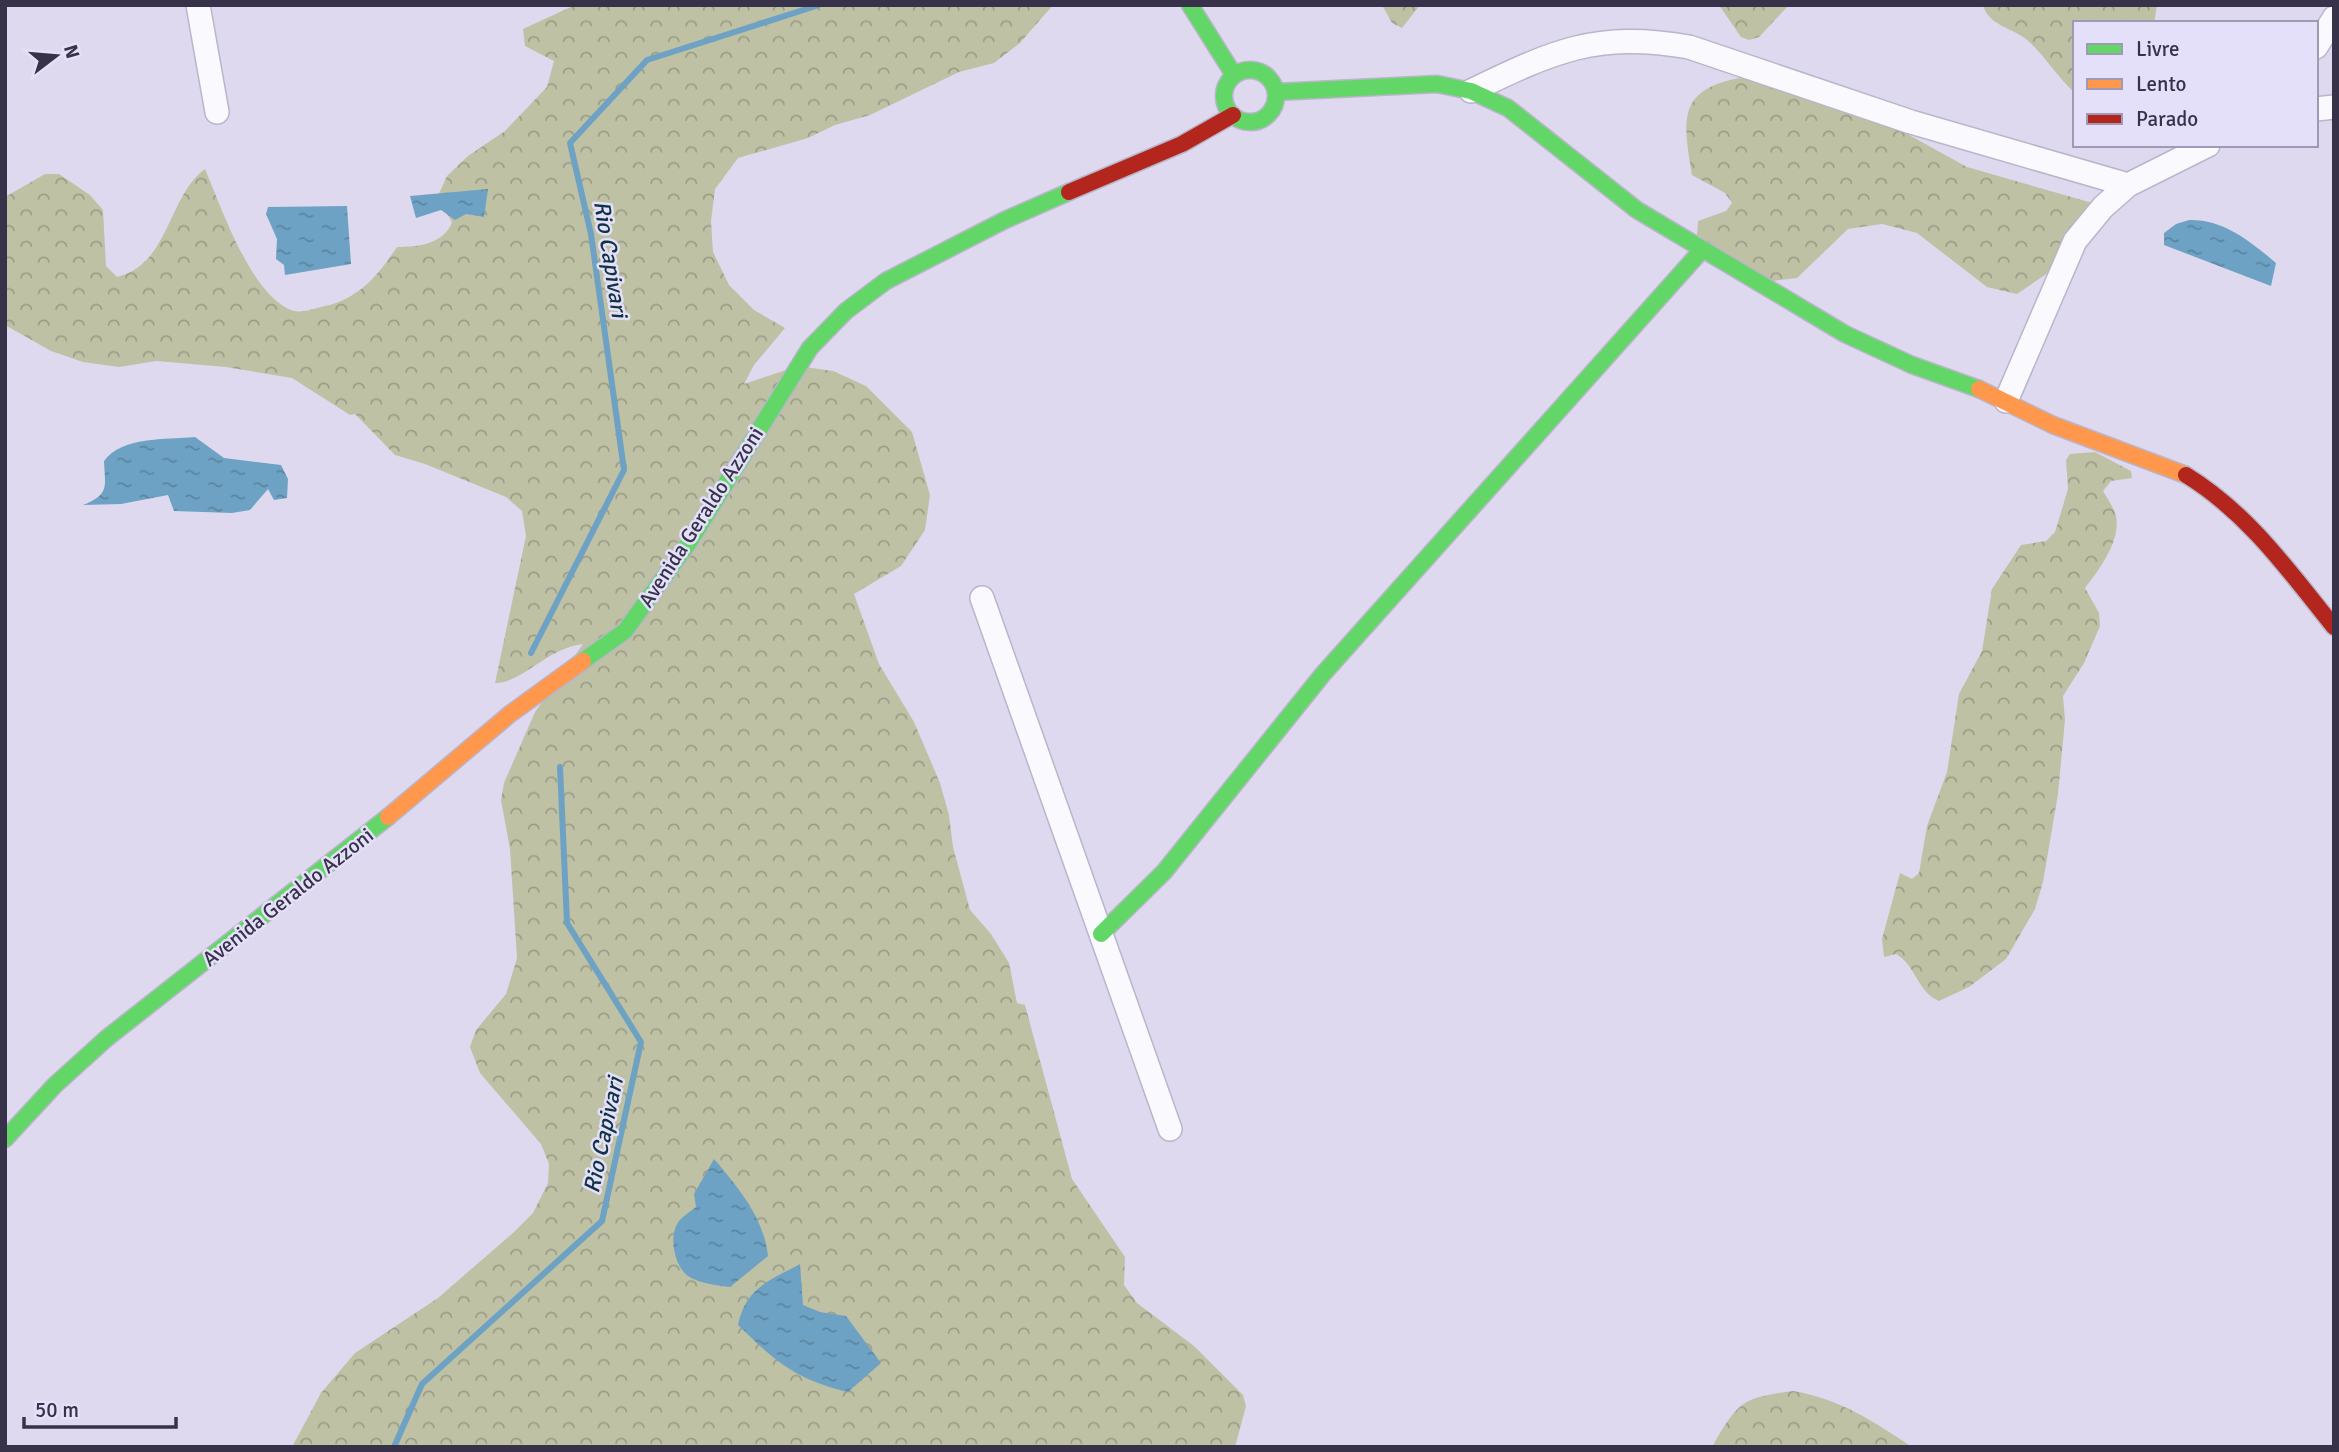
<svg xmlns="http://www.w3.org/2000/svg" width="2339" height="1452" font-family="Signika,sans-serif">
	<defs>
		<pattern id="forest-crowns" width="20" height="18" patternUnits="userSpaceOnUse" patternTransform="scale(1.75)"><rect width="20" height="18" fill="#bfc1a4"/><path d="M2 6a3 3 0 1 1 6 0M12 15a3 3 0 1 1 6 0" fill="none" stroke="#9c9d88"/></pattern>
		<pattern id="water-ripples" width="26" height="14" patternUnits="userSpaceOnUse" patternTransform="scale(1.75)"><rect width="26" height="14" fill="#6da2c4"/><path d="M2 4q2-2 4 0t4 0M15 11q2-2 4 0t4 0" fill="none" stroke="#5a85a1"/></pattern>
	</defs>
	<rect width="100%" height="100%" fill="#ded9ef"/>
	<path fill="url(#forest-crowns)" d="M575,5H1053L1020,43L994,63L959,72L870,115L835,125L808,138L738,158L715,189L711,221L713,252L729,285L754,310L785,328L754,365L744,384L798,366L833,371L866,386L912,432L930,495L925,530L901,566L854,594L879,664L914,722L940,783L949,815L953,847L970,910L991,934L1009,963L1017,1003L1025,1005L1072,1179L1125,1257L1124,1285L1137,1303L1194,1346L1243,1395L1246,1406L1235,1447H292L321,1393L355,1353L438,1298L514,1232L533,1213L548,1183L549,1164L541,1144L480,1073L470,1047L476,1030L506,994L517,958L510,849L501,800L504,783L535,712L583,644C547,648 521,684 495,683L526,536L522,511L506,497L425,464L395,455L355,414L350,415L292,378L226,367L156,361L119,367L83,362L51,351L5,325V197L45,174H59L90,195L103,210L106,266L117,277C170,264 167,197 205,169C221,206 252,299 294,311C303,313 316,308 325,306C359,299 379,274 397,247C418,247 444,244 452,222L437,198L447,176L468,156L505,131L547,87L554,61L525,46L523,29Z
		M1382,5H1420L1402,28L1392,23Z
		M1719,5H1789L1759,37L1749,40L1741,37Z
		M1983,5H2157L2154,23H2075V93C2057,77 2043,53 2026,39C2012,28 1988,25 1983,5Z
		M1745,77L1840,97L1967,167L2096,204L2058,266L2017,294L1987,287L1917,233L1882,224L1848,229L1797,278L1772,281L1697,235L1698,221L1726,211L1732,203L1725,193L1692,175C1682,117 1678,88 1745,77Z
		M2095,452L2131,471L2132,478L2111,481L2103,491C2107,498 2114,508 2116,516C2121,541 2099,570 2085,588L2099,613L2100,626L2084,663L2063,696L2065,720L2058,794L2043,882L2035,909L2006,959L1969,987L1939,1001C1917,992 1916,965 1896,954L1884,957L1882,939L1900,873L1912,879L1919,873L1927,826L1947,772L1959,694L1982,651L1992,589L2021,545L2046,541L2055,532L2068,489L2066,460L2070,454Z
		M1793,1391C1838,1398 1875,1422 1912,1447H1712C1738,1402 1741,1398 1793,1391Z"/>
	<path fill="url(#water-ripples)" d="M488,189L484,217L466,214L455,220L441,210L416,218L410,196Z
		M347,206L351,264L285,275L284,265L276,259L277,239L266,214L268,207Z
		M2189,220C2224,219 2251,242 2276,263L2271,286L2164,245V233L2176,224Z
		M195,437L224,458L281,465L288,479L287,498L274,500L268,489L250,510L232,513L174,511L168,495L121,504L83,505C110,494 105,487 104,461C122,436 166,440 195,437Z
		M714,1159C738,1187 764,1218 768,1256L730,1287C719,1286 698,1283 688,1276C674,1266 668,1235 679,1221C683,1216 690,1212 696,1207L694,1194Z
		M800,1264L803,1305L820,1312L846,1316L881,1363L848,1392C795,1379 776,1362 738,1325C746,1287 769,1281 800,1264Z"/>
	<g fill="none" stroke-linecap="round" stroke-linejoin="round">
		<path stroke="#6da2c4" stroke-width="6" d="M531,653L624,470L591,234L570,143L647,60L819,5
			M394,1447L422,1384L602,1221L641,1042L567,923L560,767"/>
		<defs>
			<path id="street" d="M198,5L217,112
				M2316,47L2334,18
				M1471,91C1554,51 1596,31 1689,47L1911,122L2128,185L2208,145
				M2316,109L2334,107
				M2006,401L2075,241L2103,207L2128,185
				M982,598L1170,1129"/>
			<path id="fast" d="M1190,5L1234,75
				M1224 96a26 26 0 1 1 52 0a26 26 0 1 1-52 0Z
				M1276,92L1437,84L1471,91L1508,108L1637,210L1845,334L1912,365L1979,389
				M583,661L625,631L690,541L810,348L846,311L886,281L1005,220L1069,192
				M1101,934L1164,872L1323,674L1702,250
				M5,1139L55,1085L107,1038L388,817"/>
			<path id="slow" d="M1979,389L2053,425L2186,475
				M388,817L510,714L583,661"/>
			<path id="jam" d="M1069,192L1182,144L1233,115
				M2186,475C2248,513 2289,571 2334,627"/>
		</defs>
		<use href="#street" stroke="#b9b5ca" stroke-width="26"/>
		<use href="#fast" stroke="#b9b5ca" stroke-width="19"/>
		<use href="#slow" stroke="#b9b5ca" stroke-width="19"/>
		<use href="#jam" stroke="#b9b5ca" stroke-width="19"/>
		<use href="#street" stroke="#faf9fd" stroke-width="23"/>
		<use href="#fast" stroke="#63d668" stroke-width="16"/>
		<use href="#slow" stroke="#ff974d" stroke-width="16"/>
		<use href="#jam" stroke="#b3261e" stroke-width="16"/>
	</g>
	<g text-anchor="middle" stroke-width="5" stroke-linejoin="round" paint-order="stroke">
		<g font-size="21" fill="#37324a" stroke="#e5e0f9">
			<text transform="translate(701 517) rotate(-57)" y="7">Avenida Geraldo Azzoni</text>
			<text transform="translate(288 897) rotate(-38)" y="7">Avenida Geraldo Azzoni</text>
		</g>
		<g font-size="23" font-style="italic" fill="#0f3244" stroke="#e5e0f9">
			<text transform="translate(611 259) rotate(81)" y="8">Rio Capivari</text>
			<text transform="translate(603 1135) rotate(-78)" y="8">Rio Capivari</text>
		</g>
	</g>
	<rect width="2339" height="1452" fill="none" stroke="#37324a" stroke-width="14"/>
	<rect x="2073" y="21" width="245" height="126" fill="#e5e0f9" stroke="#9f9ab3" stroke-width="2"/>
	<rect x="2087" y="44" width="35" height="10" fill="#63d668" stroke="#9f9ab3" stroke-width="2"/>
	<text x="2136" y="56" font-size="21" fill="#37324a">Livre</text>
	<rect x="2087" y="79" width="35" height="10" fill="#ff974d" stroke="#9f9ab3" stroke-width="2"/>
	<text x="2136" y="91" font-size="21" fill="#37324a">Lento</text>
	<rect x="2087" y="114" width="35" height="10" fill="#b3261e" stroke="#9f9ab3" stroke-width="2"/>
	<text x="2136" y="126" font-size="21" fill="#37324a">Parado</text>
	<g transform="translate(56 56) rotate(74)" stroke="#e5e0f9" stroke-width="5" paint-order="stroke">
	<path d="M0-5L12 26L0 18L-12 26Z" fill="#37324a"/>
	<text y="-10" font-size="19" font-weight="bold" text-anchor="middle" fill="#37324a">N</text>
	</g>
	<path d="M24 1417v10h152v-10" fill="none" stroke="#37324a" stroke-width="3.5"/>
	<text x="35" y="1417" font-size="21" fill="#37324a" stroke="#e5e0f9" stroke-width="5" paint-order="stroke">50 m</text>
</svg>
